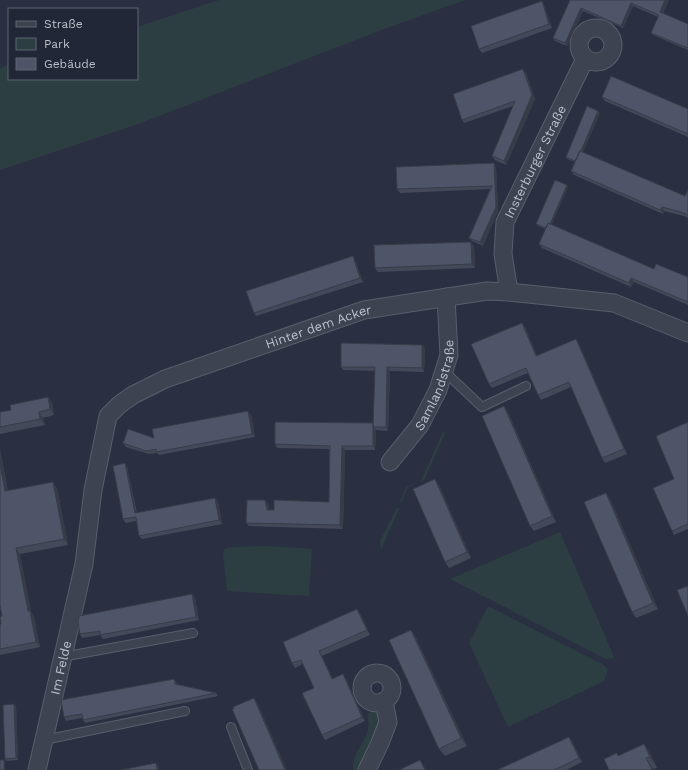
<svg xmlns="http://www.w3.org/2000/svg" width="688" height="770" font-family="'Work Sans',sans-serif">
	<rect width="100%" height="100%" fill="#2a3041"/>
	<path fill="#2d3e43" d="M219,0H465L384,29L141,123L0,170V68L9,65V79H137V27Z
		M443,432L445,433L444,435L424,480L408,487L401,503L400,502L406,487L419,482L422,479Z
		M397,508H399L381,550L380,541Z
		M560,532L614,657L613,658L606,659L450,579Z
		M268,546L312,549L309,596L227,591L223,553L225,549L229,547Z
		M488,606L604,665L608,670L604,681L508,727L469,643Z
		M374,709L378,713L380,721L362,770H353C351,750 375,736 367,715Z"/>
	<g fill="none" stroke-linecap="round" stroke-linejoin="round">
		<defs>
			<path id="lane" d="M444,371L482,407L526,386
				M62,657L193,633
				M231,727L248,770
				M44,740L185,711"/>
			<g id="street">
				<circle cx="596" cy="45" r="17"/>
				<path id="s1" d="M509,292L503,254L505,222L585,59"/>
				<path id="s2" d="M390,462L420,425L438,390L449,355L446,297"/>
				<circle cx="377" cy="688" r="15"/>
				<path id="s3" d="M37,770L84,564L93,490L108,416L119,405L133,395L165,379L364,310L487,291L509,292L614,303L688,333"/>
				<path d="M367,770L380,743L388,722L384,701"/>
			</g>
		</defs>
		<use href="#lane" stroke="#595e6c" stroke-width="10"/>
		<use href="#street" stroke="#595e6c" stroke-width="19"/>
		<use href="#lane" stroke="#3e4351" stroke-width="8"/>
		<use href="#street" stroke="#3e4351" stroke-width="17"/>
	</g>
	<path fill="#434959" d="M570,0H669L663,13L688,24V50L653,35L651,33L658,17L633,6L623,28L583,11L567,46L555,41L553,38Z
		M542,1L544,5L552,28L482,53L479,49Z
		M526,73L535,99L506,165L495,160L492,156L513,106L464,123L462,120Z
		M602,97L688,109V137L605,101Z
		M600,113L583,152L685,196L688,190V218L684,216L664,211L663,214L574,175L571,171L575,162L567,159L566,157Z
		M496,167L498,211L483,246L472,241L469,238L490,189L400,193L397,189Z
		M568,187L551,225L654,269L688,277V305L634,282L631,287L542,248L539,244L546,229L538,226L536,224Z
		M474,246L475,268L378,272L375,268Z
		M353,256L355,260L363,282L256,316L254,313Z
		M525,327L537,356L576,339L579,344L627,454L605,463L602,458L571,387L541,400L538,395L528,373L492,388L489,384Z
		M422,345L425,348L424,372L390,371L388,431L376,430L375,450H345L343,529L249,526L246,523L265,500L268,504L269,510L329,502V449L277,448L275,444L374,424L375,371L343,370L341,367Z
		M48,397L52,403L54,415L43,418L45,425L0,434V412L11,410Z
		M508,412L556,522L534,531L530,526Z
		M251,415L255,437L159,455L157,453L149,454L126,447L123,443L154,438Z
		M688,422V529L674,535L672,531L674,479Z
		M0,449L8,491L57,488L68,545L20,554L31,612L34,617L40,647L0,655V625L1,624L2,616L0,605Z
		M127,467L137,513L215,498L218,502L222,524L142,539L139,536L136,521L126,523L123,519Z
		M439,485L471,558L449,568L445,562Z
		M606,493L610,499L658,609L636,618L632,612Z
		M192,594L195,598L199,620L103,639L100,635L82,638L80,634Z
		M360,613L370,635L322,656L333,679L343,674L346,679L365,721L325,740L322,735L314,688L303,664L295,668L292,663Z
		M411,630L416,638L467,746L445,756L439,749Z
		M174,679L176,682L177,684L216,693L218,696L85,723L82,718L66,721L64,717Z
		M16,706L18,760L7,761L5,759Z
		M572,741L582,762L566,770H497Z
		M644,744L651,755L657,768L654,769L619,756Z"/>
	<path fill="#373c49" d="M665,0H669L662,15L660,12Z
		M542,1L544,5L552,28L549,24Z
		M631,3L633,6L623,28L621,26Z
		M581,8L583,11L567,46L565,43Z
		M523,69L526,73L535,99L506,165L504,161Z
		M598,111L600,113L578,163L577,161Z
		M494,163L496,167L498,211L483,246L480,242L496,207Z
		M567,185L568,187L549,230L548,228Z
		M662,207L664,211L663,214L660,210Z
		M471,242L474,246L475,268L472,264Z
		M353,256L355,260L363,282L360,278Z
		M631,278L634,282L631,287L629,283Z
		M522,323L525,327L539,361L536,356Z
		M576,339L579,344L627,454L624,449Z
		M422,345L425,348L424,372L422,368Z
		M387,367L390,371L388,431L386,427Z
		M48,397L52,403L54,415L50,409Z
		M504,406L508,412L556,522L552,516Z
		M248,411L251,415L255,437L252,434Z
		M39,412L43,418L45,425L40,419Z
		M373,423V427L376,430L375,450L373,446Z
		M342,446L345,450L343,529L340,525Z
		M0,449L9,497L5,491L0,464Z
		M125,463L127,467L137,517L135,513Z
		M435,479L439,485L471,558L467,552Z
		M53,482L57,488L68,545L64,539Z
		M606,493L610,499L658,609L653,603Z
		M215,498L218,502L222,524L219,520Z
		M265,500L268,504L270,514L267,510Z
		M16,548L20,554L31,612L34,617L40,647L36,642L28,611Z
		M192,594L195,598L199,620L196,617Z
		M357,609L360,613L370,635L367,630Z
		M411,630L416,638L467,746L461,738Z
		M319,651L322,656L335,684L332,679Z
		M343,674L346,679L365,721L362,717Z
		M254,698L258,704L287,770H285Z
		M14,704L16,706L18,760L16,758Z
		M569,737L572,741L582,762L579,758Z
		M644,744L651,755L657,768L650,757Z
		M646,758L654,770H652Z
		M4,760L5,762V770H4Z
		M420,760L424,766L426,770H425Z
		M156,763L159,767V770H157Z"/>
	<path fill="#4e5568" stroke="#373c49" d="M570,0H665L660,12L688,24V48L651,33L659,15L631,3L621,26L581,8L565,43L553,38Z
		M542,1L549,24L479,49L471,26Z
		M523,69L532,95L504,161L492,156L515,101L462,120L453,94Z
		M611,76L688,109V134L602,97Z
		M587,106L598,111L581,151H580L575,161L566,157Z
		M580,151L685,196L688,190V215L681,212L662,207L660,210L571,171Z
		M494,163L496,207L480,242L469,238L492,186L397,189L396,167Z
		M555,180L567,185L550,224L548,223L546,228L536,224Z
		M548,223L654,269L656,264L688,277V302L631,278L629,283L539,244Z
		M471,242L472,264L375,268L374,245Z
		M353,256L360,278L254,313L246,291Z
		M522,323L536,356L576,339L624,449L602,458L569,382L538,395L526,368L489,384L471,344Z
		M341,343L422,345V368L387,367L386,427H373L375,367H341Z
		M48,397L50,409L39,412L40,419L0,427V412L11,410L10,405Z
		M504,406L552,516L530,526L482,416Z
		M248,411L252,434L156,452V449L146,451L123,443L128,429L154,438L152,429Z
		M275,422L373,423V446H342L340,525L246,523L247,500H265L267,510H274V500L329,502L330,446L275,444Z
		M688,422V524L672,531L653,488L674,479L656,436Z
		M125,463L135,513L215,498L219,520L139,536L136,517L123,519L113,466Z
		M0,464L5,491L53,482L64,539L16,548L28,611H30L36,642L0,649V625L1,624L0,617L2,616L0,605Z
		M435,479L467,552L445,562L413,489Z
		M606,493L653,603L632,612L584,502Z
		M688,586V616L677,590Z
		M192,594L196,617L100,635V631L80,634L78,622L79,616Z
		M357,609L367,630L319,651L332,679L343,674L362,717L322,735L302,693L314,688L301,660L292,663L283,642Z
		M411,630L461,738L439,749L389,640Z
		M174,679L175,684L216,693L83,720L82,714L64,717L61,700Z
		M254,698L285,770H259L232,709H234L233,707Z
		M14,704L16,758L5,759L3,705Z
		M569,737L579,758L554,770H497Z
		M644,744L650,757L646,758L652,770H609L604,759L617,753L618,756Z
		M0,760H4V770H0Z
		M420,760L425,770H399Z
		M156,763L157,770H120Z"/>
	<g text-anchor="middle" stroke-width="3" stroke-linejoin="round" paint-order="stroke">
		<g font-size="13" fill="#bbbfcb" stroke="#222737">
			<text dy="5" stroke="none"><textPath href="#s1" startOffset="138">Insterburger Straße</textPath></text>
			<text dy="5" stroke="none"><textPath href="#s3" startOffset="592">Hinter dem Acker</textPath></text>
			<text dy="5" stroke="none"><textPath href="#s2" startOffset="91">Samlandstraße</textPath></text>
			<text dy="5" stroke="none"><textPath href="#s3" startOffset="105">Im Felde</textPath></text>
		</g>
	</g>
	<rect x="8" y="8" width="130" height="72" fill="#222737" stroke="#5f6472"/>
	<rect x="16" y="21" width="20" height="6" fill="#3e4351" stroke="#5f6472"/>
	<text x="44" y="28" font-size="12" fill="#bbbfcb">Straße</text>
	<rect x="16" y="38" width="20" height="12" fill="#2d3e43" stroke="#5f6472"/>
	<text x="44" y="48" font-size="12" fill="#bbbfcb">Park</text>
	<rect x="16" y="58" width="20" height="12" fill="#4e5568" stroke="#5f6472"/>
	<text x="44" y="68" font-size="12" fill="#bbbfcb">Gebäude</text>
</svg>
